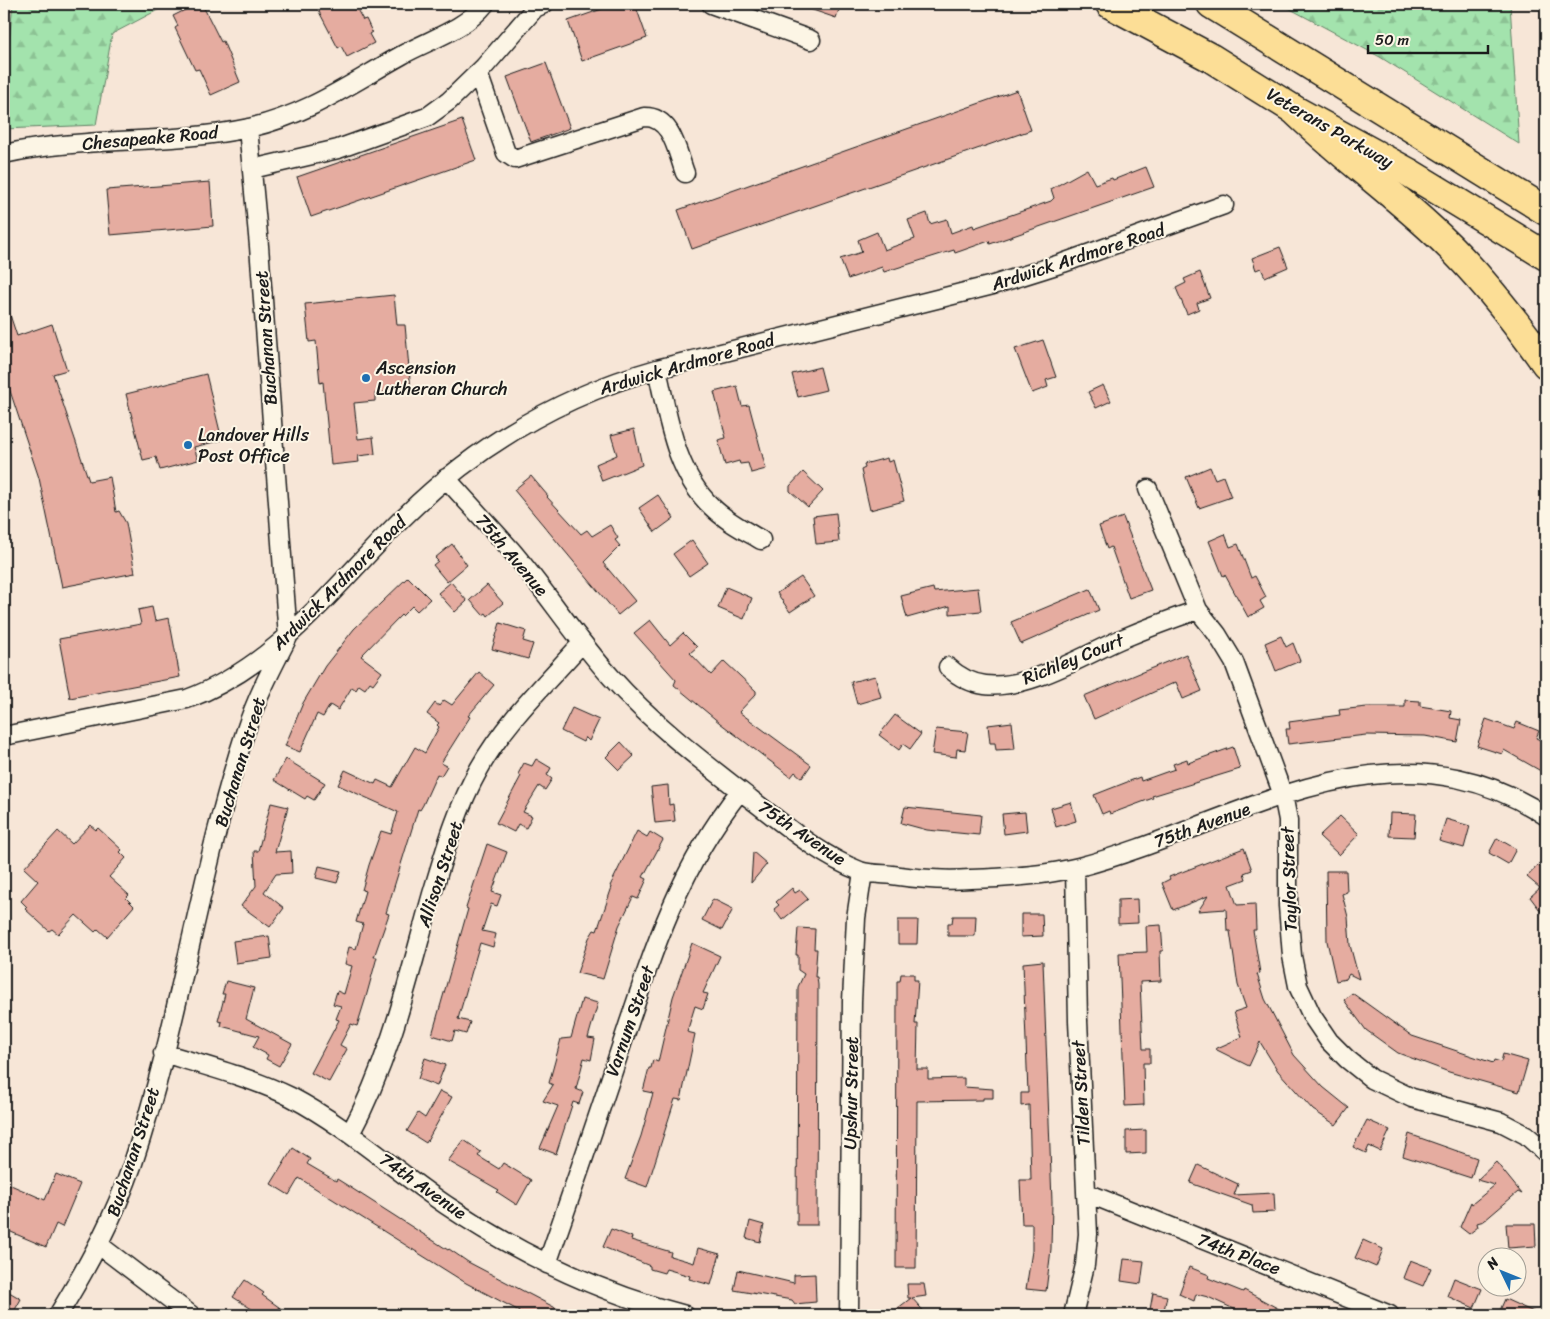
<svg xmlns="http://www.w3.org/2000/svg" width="1550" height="1319" font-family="Sriracha,sans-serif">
	<defs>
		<pattern id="forest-firs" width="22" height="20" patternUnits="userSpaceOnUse" patternTransform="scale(1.25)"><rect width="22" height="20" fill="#a3e3ad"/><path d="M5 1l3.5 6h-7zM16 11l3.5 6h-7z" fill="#8cc294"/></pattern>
	</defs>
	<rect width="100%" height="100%" fill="#f7e6d7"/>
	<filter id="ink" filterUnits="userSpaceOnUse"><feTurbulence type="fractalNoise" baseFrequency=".02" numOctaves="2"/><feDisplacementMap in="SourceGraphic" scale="10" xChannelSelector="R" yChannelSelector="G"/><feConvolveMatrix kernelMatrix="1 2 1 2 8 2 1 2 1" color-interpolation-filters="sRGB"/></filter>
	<g filter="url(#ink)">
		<path fill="url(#forest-firs)" stroke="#608064" d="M13,4H169L112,34L96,125L4,129V86Z
			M1281,4H1510L1519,144L1380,57Z"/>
		<path fill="#e5aca0" stroke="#1c1c1c" d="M197,4H202L221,42L223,41L240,82L211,95L199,69L195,70L175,28L178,26L173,16Z
			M315,4H354L363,20L366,19L372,32L369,34L374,43L347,57L341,46L338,48Z
			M616,4H635L647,38L582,61L568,21Z
			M801,4H841L836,18L801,6Z
			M546,63L570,128L531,142L507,77Z
			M1017,90L1031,130L692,249L678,210Z
			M462,120L476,160L311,217L297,177Z
			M1146,167L1154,187L990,244L989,241L955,253L954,250L884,272L882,267L848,279L840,259L862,252L858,240L877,232L884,250L915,239L908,220L927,213L930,224L947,219L951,233L973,225L974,228L1051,201L1054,198L1051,189L1087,169L1095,184L1112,178L1113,180Z
			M210,182L213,226L110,235L106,190Z
			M1280,247L1288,267L1265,277L1261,268L1256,270L1252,258Z
			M1200,272L1210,298L1197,303L1199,309L1187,314L1176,288L1186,283L1184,279Z
			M394,295L397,325H405L411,390L375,393V401L354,403L358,439L373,437L375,454L358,456L359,462L331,465L323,382L320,383L316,341L309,342L305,304Z
			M6,303L17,336L52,324L67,370L53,374L89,481L110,477L116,512L119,511L126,523L135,573L62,587L39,478L4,373V304Z
			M1043,340L1056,377L1046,380L1048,387L1032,393L1015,349Z
			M820,367L826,390L798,397L792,374Z
			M206,374L222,440L194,447L198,460L160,470L156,457L143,460L126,394Z
			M1103,385L1111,401L1096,408L1088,392Z
			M737,386L742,406L749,405L766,469L751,473L748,463L740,464L739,461L725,465L718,440L726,438L714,392Z
			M634,429L642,465L602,481L596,464L617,455L611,435Z
			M887,458L888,462L893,460L904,501L870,510L861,470L865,468L864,464Z
			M1210,467L1215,479L1223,476L1231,497L1199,508L1186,477Z
			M803,472L823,491L808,507L790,491V486Z
			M531,476L548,496L547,497L581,534L587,530L592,536L610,525L618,538L615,540L620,546L603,563L635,601L618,615L514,490Z
			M658,495L674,518L655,532L639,508Z
			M836,513L839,542L816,544L813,516Z
			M1123,517L1151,590L1129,598L1111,547L1107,549L1099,526Z
			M1225,534L1230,547L1238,544L1251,578L1255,576L1266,597L1260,601L1264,608L1248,617L1225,575L1223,576L1209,541Z
			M692,540L708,563L689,576L673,554Z
			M452,544L467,565L447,582L433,565L438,561L435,558Z
			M408,577L430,599L417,611L412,606L402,616L401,615L361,656L382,672L373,684L370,682L365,689L359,685L356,690L352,687L338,710L330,705L323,717L317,714L300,752L285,746L303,703L325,666L354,629Z
			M801,577L814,596L790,612L777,593Z
			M451,582L467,601L455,612L438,593Z
			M487,585L503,603L488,616L486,613L483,615L470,600Z
			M726,587L752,598L744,619L718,608Z
			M933,588L934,592L978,588L981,611L950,614V606L907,618L901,596Z
			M1090,589L1099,610L1021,644L1011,622Z
			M152,607L155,621L169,618L180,677L70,698L59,639L141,624L138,610Z
			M650,620L670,645L683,633L697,647L690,653L711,675L724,661L756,691V694L739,712L811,765L802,778L795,772L791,777L720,723L674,685L676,680L634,633Z
			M500,623L526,631L523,641L533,644L528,659L492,649Z
			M1281,636L1286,647L1293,643L1300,661L1276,671L1265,643Z
			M1186,654L1202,691L1183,699L1176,682L1094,719L1084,696Z
			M479,672L494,685L468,716L470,717L441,763L447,766L441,776L437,774L423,805L420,810L418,809L386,913L389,914L374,957H377L366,997L357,1026L351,1024L340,1045L347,1049L329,1082L311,1073L339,1020L336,1019L341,1006L333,1004L337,991L344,994L352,966L345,964L349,947L356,949L363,924L356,922L365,891L362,890L369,865L381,831L391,834L398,812L338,785L345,770L375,784L377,780L392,787L415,747L425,753L439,727L437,725L439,723L427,714L435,703L439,706L444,700L452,705Z
			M875,676L881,697L857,704L851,682Z
			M1405,700L1420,701V706L1451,711L1450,718L1461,720L1457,742L1425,736L1366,735L1288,744L1286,729H1290L1289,722L1340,715L1339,710L1367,707H1405Z
			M572,708L599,720L589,741L585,737L583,742L561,731Z
			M895,715L921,734L910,749L903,744L899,750L879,735Z
			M1486,719L1514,729L1517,722L1539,731L1536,738L1544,742L1540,749L1546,752V774L1504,750L1502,754L1477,746Z
			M1012,722L1015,749L996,750L995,743H990L988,725Z
			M936,729L968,732L965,750L957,749L956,757L932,754Z
			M621,742L634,756L619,770L606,757Z
			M1233,747L1240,769L1152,796L1153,798L1110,814L1109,811L1102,814L1094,795L1140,777L1141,781L1169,771L1175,769L1173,764L1187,759L1188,763Z
			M286,759L325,783L314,800L307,796L305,799L274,780Z
			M536,759L551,768L547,775L552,779L545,790L539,786L523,812L532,816L526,828L518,824L514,832L496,823L521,776L518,774L524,763L532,766Z
			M668,785L669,805L673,804L675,821L655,823L651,787Z
			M1071,802L1076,821L1056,827L1051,808Z
			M271,803L288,807L275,852L291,851L292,873L276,874L264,892L284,908L270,927L241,906L256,886L254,851H258Z
			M905,807L981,815L979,835L927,830L901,823Z
			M1025,812L1027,831L1004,834L1002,814Z
			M1390,813L1416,814L1414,837L1389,836Z
			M1340,816L1359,834L1339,855L1319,836Z
			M1446,819L1470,826L1464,848L1439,841Z
			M90,825L96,830L98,828L122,850L120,852L126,858L109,877L129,895L126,898L134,906L107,937L98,929L95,932L76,915L58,934L52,929L49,931L25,909L27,907L21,901L38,881L24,868L58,831L72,844Z
			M637,831L647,837L650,832L663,840L643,877L647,879L638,899L633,897L619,926L603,979L577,973L589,938L594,930L597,931L612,887L610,886Z
			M1497,838L1516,849L1508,864L1489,853Z
			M487,844L507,852L492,892L501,895L497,906L491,904L482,931L496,934L493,947L480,943L458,1019L470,1022L466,1034L455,1031L452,1041L432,1035L468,909L466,908Z
			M1244,848L1252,870L1244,873L1246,879L1230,885L1237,905L1255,904L1256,930H1253L1260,973L1257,974L1265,999L1294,1055L1323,1087L1349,1108L1336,1125L1313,1110L1278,1071L1260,1042L1249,1066L1215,1049L1242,1037L1234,1012L1246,1008L1238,985L1230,931H1227L1226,909L1198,911L1208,896L1173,910L1162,883L1170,879L1169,877Z
			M753,852L767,864L751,883Z
			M1538,865L1546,873V918L1530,897L1540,888L1527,877Z
			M319,866L341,871L337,883L316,878Z
			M1326,871H1346L1347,892L1342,894L1348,917L1350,945L1359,979L1349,974L1346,979L1336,981L1327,941Z
			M792,888L795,893L800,890L808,899L782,920L774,909L779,905L776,902Z
			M713,899L733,909L722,930L702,920Z
			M1137,899L1138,923L1118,924V900Z
			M1021,914H1042L1043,936L1021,937Z
			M953,916H976L975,936H948V923H952Z
			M898,920H918L917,944H898Z
			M1161,925L1163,951H1160L1161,981L1140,982L1143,1049H1150V1063H1143L1144,1105L1125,1106L1119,953L1147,952L1146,926Z
			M798,928L815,929L814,949H817L815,977H817L818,985L817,1225H797L798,987L804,974L798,970V955H796Z
			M269,936L272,958L236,963L233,941Z
			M692,943L720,956L703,993L708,994L703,1009L695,1006L687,1032L695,1034L681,1100L675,1099L647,1187L625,1179L641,1136L653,1093L643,1091L649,1068H651L653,1060L658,1062L673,997Z
			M1043,961L1052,1202L1051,1249L1046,1291L1026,1289L1032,1251V1224H1022L1020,1180H1031L1029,1105L1021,1106V1093H1028L1023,963Z
			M901,974H914V980H918L915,1024H918L917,1069H928V1079L964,1078V1087L993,1089V1098H983V1100L917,1101L916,1268H896L897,997V981H900Z
			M226,981L254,988L246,1019L292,1044L279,1066L266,1059L268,1055L253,1047L259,1036L221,1026L222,1022L218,1021L225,994H222Z
			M1352,993L1412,1036L1493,1063L1494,1060L1501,1062L1503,1054L1528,1061L1519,1092L1449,1072L1398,1053L1366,1030L1344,1000Z
			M582,999L598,1003L588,1038L595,1039L591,1060L584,1058L576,1089L583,1092L579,1104L573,1102L556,1154L540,1148L558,1106L543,1101L553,1085L549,1083L561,1039L571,1038Z
			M425,1058L445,1065L437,1086L418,1079Z
			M440,1091L452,1097L426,1143L407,1131L418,1113L425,1118Z
			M1367,1120L1390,1130L1380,1151L1369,1146L1366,1153L1353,1147Z
			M1146,1130V1153L1126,1154V1131Z
			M1409,1134L1477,1158L1471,1178L1403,1156Z
			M464,1140L481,1152L478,1156L499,1169L503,1163L531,1180L517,1205L497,1192L499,1190L448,1161Z
			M293,1148L310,1159L307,1164L336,1181L337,1179L345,1184L448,1250L449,1249L468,1262L569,1315H527L466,1283L299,1178L289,1195L271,1184Z
			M1496,1162L1522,1194L1518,1192L1484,1221L1477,1223L1478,1227L1469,1234L1460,1227L1471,1202L1472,1204L1495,1185L1477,1180Z
			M1198,1165L1238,1184L1234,1195L1274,1193L1275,1212L1253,1213L1252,1205L1190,1183Z
			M56,1174L80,1184L62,1227L56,1224L46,1247L4,1229V1182L45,1200Z
			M750,1221L764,1225L760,1242L746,1238Z
			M1506,1224H1535L1536,1246L1508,1248Z
			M611,1229L632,1237L631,1240L671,1252L670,1256L694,1263L698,1248L720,1254L711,1285L689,1279L690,1276L666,1269L664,1273L650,1269V1266L603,1247Z
			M1363,1240L1383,1249L1376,1267L1355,1258Z
			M1124,1259L1144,1261L1141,1284L1121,1281Z
			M1410,1260L1431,1268L1423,1286L1403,1278Z
			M1189,1267L1209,1275L1208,1278L1243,1292L1244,1290L1290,1315H1247L1208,1297L1196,1294L1194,1301L1179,1294Z
			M738,1270L794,1283V1275L815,1274L816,1302L795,1304L792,1300L734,1290Z
			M1454,1278L1482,1289L1474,1308L1447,1296Z
			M245,1280L264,1293L262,1295L290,1315H261L233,1297Z
			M907,1284H924L926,1296L912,1298L927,1315H889L911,1298H908Z
			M4,1289L21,1299L12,1315H4Z
			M1153,1293L1167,1296L1163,1315H1149Z
			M1505,1299L1540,1315H1498Z"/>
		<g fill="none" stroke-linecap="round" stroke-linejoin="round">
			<defs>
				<path id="street" d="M711,4L811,40
					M478,73L506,153L515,159L644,117C672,116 677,152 685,173
					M4,154C84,136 169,145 249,128C309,114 350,84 402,55C431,39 464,30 485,4
					M252,169L338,149L427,117L449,101L484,67L535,8L544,4
					M657,369C668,417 675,472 712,507C726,521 744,530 761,540
					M446,478C467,502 490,526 511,550C546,591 575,637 611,677C653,724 703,762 752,800C786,826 821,856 860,871C870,874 882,874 892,875C919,879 943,881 970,879C1005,878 1044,876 1079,867C1236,826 1387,711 1546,816
					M1148,489L1198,610L1217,634L1234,662L1283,795L1288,820V906L1292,956L1298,986L1312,1016L1329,1041L1347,1059L1372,1079L1412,1098L1501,1122L1526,1135L1546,1153
					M948,667C959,677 970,683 985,685C1027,690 1081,657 1119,640C1145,629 1171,619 1198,610
					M4,736L187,699C280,665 336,583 405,516C476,446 561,396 657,369L993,285L1063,263L1224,205
					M163,1053C203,1065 255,1079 291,1097C348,1127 394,1170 446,1205C519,1254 600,1293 685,1315
					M350,1134C391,1058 409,976 432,894C445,851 457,808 479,769C505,722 546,683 582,643
					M1087,1193L1390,1315
					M99,1245L191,1315
					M547,1264C571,1195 595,1126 618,1056C650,960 676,872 740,791
					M58,1315C88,1266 114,1218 133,1163C180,1023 199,874 245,733C256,699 272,668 288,637L259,246L248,128
					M849,1315L852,1001L856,918L863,872
					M1073,1315L1085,1265L1088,1234L1078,1021L1075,868"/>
				<path id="primary" d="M1110,4L1211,58L1293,109L1408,172L1546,256
					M1211,4L1546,211"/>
				<path id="highway" d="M1293,109C1336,151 1384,186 1428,226C1473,266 1511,315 1546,364"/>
			</defs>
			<use href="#street" stroke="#1c1c1c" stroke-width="21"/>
			<use href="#primary" stroke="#1c1c1c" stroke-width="31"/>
			<use href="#highway" stroke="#1c1c1c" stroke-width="31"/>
			<use href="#street" stroke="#fcf5e5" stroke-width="18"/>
			<use href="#primary" stroke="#fcde96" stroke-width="28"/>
			<use href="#highway" stroke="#fcde96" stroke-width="28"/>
		</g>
	</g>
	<g fill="#1f6fb2" stroke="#fcf5e5" stroke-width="2">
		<circle cx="366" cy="378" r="5"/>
		<circle cx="188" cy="445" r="5"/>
	</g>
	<g text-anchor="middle" stroke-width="4" stroke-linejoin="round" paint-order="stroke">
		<g font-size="18" fill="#1c1c1c" stroke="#fcf5e5">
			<text transform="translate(1330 128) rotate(30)" y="6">Veterans Parkway</text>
			<text transform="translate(150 138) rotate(-5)" y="6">Chesapeake Road</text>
			<text transform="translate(1078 257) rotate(-18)" y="6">Ardwick Ardmore Road</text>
			<text transform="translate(266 338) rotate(-94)" y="6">Buchanan Street</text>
			<text transform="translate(687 364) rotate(-16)" y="6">Ardwick Ardmore Road</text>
			<text transform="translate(512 555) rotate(50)" y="6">75th Avenue</text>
			<text transform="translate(339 583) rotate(-45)" y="6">Ardwick Ardmore Road</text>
			<text transform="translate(1073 659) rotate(-22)" y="6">Richley Court</text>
			<text transform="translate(240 762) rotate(-73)" y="6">Buchanan Street</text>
			<text transform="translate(1202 825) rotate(-20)" y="6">75th Avenue</text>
			<text transform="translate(802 833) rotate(34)" y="6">75th Avenue</text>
			<text transform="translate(440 874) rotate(-72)" y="6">Allison Street</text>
			<text transform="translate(1289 879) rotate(-92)" y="6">Taylor Street</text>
			<text transform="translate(630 1021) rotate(-71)" y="6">Varnum Street</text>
			<text transform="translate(851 1093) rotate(-89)" y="6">Upshur Street</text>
			<text transform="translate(1081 1093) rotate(-93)" y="6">Tilden Street</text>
			<text transform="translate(133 1152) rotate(-72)" y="6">Buchanan Street</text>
			<text transform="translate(423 1186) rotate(35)" y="6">74th Avenue</text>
			<text transform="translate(1239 1254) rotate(21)" y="6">74th Place</text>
		</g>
		<g font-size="18" fill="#1c1c1c" stroke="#fcf5e5" text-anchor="start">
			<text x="376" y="374">Ascension<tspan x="376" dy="21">Lutheran Church</tspan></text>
			<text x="198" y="441">Landover Hills<tspan x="198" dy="21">Post Office</tspan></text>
		</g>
	</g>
	<rect width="1550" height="1319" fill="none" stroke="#fcf5e5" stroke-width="20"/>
	<rect x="10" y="10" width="1530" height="1299" fill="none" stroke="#1c1c1c" stroke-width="2" filter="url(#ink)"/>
	<g transform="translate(1502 1272) rotate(313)"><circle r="24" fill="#fcf5e5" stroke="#a29e95"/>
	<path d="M0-4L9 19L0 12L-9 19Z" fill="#1f6fb2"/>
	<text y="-8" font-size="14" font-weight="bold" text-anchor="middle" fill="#1c1c1c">N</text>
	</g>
	<path d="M1368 45v8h120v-8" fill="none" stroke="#1c1c1c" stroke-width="2.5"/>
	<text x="1375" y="45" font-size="15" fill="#1c1c1c" stroke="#fcf5e5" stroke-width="4" paint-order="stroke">50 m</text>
</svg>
